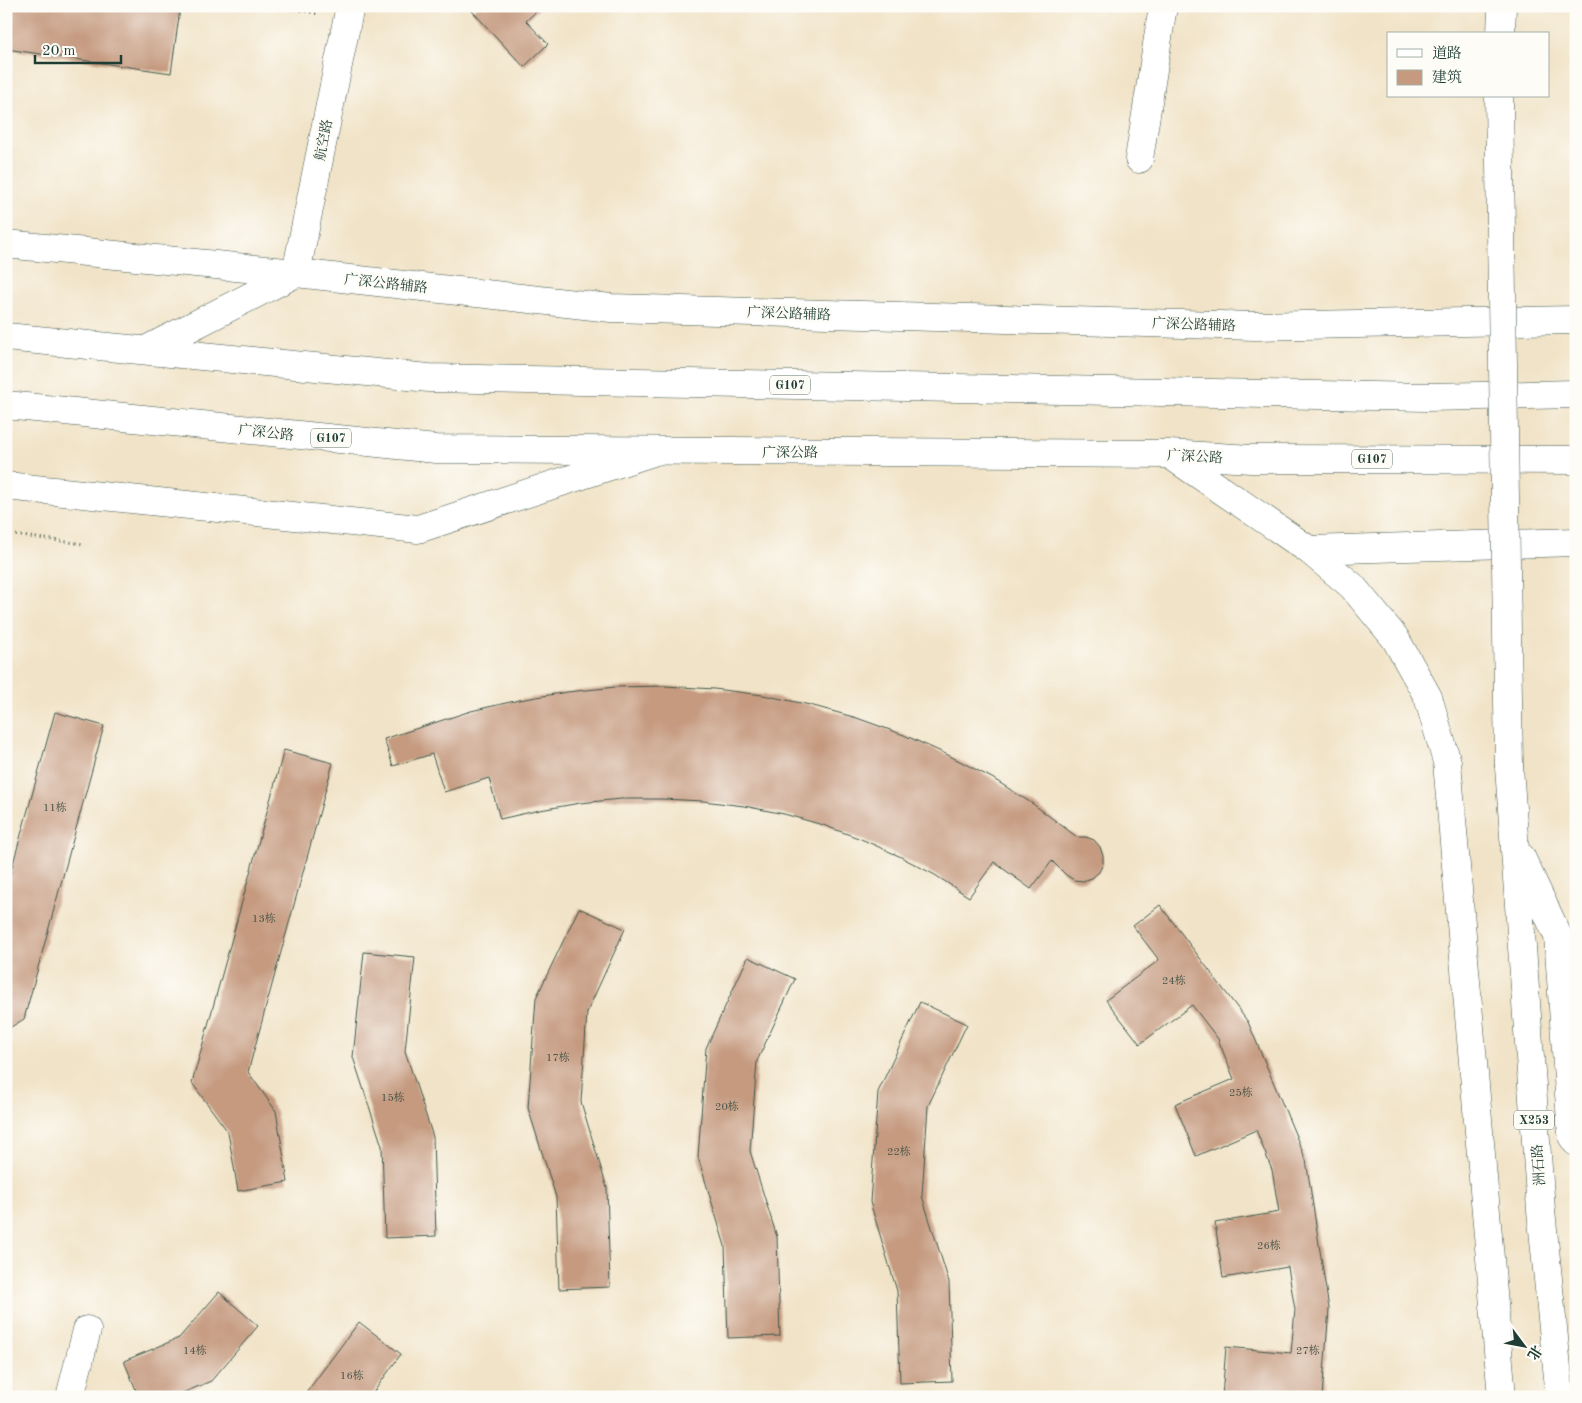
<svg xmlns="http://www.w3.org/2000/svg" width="1582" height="1403" font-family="'Old Standard TT','Noto Serif SC',serif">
	<rect width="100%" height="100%" fill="#fdfcf7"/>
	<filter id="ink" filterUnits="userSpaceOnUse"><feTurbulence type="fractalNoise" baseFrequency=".02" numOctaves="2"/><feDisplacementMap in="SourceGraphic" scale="10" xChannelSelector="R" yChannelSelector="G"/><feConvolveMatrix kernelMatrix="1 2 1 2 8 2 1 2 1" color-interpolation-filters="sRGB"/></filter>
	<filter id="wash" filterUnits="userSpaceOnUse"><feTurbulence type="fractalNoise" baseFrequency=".0096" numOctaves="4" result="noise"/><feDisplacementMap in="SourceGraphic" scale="20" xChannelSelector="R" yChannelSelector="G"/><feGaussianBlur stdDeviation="1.12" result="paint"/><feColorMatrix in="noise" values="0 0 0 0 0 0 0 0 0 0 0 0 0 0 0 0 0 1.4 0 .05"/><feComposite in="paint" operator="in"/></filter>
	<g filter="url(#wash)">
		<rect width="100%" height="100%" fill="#f1e3c7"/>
		<g id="blocks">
			<path fill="#c59a7f" d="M6,6H162L180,9L171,73L6,49Z
				M477,6H542L526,21L548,44L524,67L472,11Z
				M665,686L714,689L763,695L810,705L857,718L904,735L948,755L992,778L1033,804L1077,837H1086L1094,840L1100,847L1103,856V864L1099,872L1092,878L1083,881L1074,880L1066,875L1052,861L1031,889L994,862L969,897L935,875L899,856L861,839L823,825L784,814L744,806L703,801L662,799H621L580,803L540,810L500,819L489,778L444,792L432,754L393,766L384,739L471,711L519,700L567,692L616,687Z
				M55,712L104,726L24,1019L6,1030V889Z
				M284,750L333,763L248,1072L276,1111L288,1182L238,1191L228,1132L192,1083Z
				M1160,905L1248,1022L1306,1160L1329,1309L1322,1397H1222L1226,1347L1291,1353L1295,1310L1288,1267L1223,1278L1215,1223L1279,1212L1272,1170L1256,1130L1196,1156L1175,1104L1234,1079L1218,1039L1192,1005L1140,1044L1106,1000L1159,960L1133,926Z
				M579,908L625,929L587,1012L581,1102L607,1188L610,1287L559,1289L556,1197L528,1108L536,998Z
				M364,952L415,957L405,1051L433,1137L436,1236L385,1238L382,1146L353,1057Z
				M748,957L795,979L757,1061L750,1151L777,1237L780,1336L728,1338L725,1246L698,1157L706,1048Z
				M920,1002L967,1024L928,1106L922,1196L949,1282L952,1381L900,1383L897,1291L870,1202L878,1092Z
				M219,1292L258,1326L211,1381L173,1397H139L124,1361L179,1338Z
				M359,1322L401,1354L370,1397H303Z"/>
		</g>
	</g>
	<g filter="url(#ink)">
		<use href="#blocks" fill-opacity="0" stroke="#3e564a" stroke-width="1"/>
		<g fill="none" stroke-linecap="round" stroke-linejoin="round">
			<defs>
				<path id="minor" d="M1139,159L1163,6
					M296,273L350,6
					M70,1397L87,1330"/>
				<path id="major" d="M1501,34L1502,6
					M6,244L296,273L611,308L1255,326L1576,320
					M6,486L418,529L653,452
					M1309,550L1352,586L1395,638L1428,697L1447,762L1502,1397
					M1309,550L1576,542
					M1509,767L1541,1210L1560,1397
					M1521,857L1558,936L1572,1136L1576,1142"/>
				<path id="highway" d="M6,337L429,378L1427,397L1576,394
					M146,350L296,273
					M6,405L436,449L1169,454L1251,459L1576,460
					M1169,454L1309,550"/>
			</defs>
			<use href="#minor" stroke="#3e564a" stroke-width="29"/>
			<use href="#major" stroke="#3e564a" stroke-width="29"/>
			<use href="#highway" stroke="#3e564a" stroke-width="29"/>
			<path stroke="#3e564a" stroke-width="3" stroke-dasharray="1 4" stroke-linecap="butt" d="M281,6L319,14
				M6,534L84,544"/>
			<use href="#minor" stroke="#fff" stroke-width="28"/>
			<use href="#major" stroke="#fff" stroke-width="28"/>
			<use href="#highway" stroke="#fff" stroke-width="28"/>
			<defs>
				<path id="major-bridge" d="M1499,96L1509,767"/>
			</defs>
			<use href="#major-bridge" stroke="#3e564a" stroke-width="29" stroke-linecap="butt"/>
			<use href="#major-bridge" stroke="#fff" stroke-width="28"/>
		</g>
	</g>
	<g text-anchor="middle" stroke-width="5" stroke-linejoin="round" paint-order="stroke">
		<g font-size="11" fill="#485447">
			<text x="55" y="811">11栋</text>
			<text x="264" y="922">13栋</text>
			<text x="1174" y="984">24栋</text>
			<text x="558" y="1061">17栋</text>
			<text x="1241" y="1096">25栋</text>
			<text x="393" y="1101">15栋</text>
			<text x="727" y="1110">20栋</text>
			<text x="899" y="1155">22栋</text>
			<text x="1269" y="1249">26栋</text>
			<text x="195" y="1354">14栋</text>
			<text x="1308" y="1354">27栋</text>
			<text x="352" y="1379">16栋</text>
		</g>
		<g fill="#fdfcf7" stroke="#62766e" stroke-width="1">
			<rect x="770" y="375.5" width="40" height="19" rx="4"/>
			<rect x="311" y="428.5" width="40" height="19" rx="4"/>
			<rect x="1352" y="449.5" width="40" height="19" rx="4"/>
			<rect x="1514" y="1110.5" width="40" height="19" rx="4"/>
		</g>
		<g font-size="12" font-weight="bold" fill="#1f3d34">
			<text x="790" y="389">G107</text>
			<text x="331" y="442">G107</text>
			<text x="1372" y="463">G107</text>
			<text x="1534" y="1124">X253</text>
		</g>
		<g font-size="14" fill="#1f3d34" stroke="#fdfcf7">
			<text transform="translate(323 140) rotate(-79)" y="5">航空路</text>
			<text transform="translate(386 283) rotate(6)" y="5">广深公路辅路</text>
			<text transform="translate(789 313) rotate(2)" y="5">广深公路辅路</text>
			<text transform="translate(1194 324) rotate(2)" y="5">广深公路辅路</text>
			<text transform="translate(266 432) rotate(6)" y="5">广深公路</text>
			<text x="790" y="457">广深公路</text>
			<text transform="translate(1195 456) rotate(3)" y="5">广深公路</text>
			<text transform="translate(1538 1165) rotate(-94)" y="5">洲石路</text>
		</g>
	</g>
	<rect width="1582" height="1403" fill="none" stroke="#fdfcf7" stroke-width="25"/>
	<rect x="1387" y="32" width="162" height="65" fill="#fdfcf7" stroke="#a4b0a9"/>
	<rect x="1397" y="49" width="25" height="8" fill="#ffffff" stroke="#a4b0a9"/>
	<text x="1432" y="58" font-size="15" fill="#1f3d34">道路</text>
	<rect x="1397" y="70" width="25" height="15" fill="#c59a7f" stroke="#a4b0a9"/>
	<text x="1432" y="82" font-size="15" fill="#1f3d34">建筑</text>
	<g transform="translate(1524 1346) rotate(122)" stroke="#fdfcf7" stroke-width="4" paint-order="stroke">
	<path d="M0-4L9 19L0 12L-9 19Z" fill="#1f3d34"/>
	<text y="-8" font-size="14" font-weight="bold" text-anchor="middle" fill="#1f3d34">北</text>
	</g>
	<path d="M35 55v8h86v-8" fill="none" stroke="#1f3d34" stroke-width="2.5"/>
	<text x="42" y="55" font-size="15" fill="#1f3d34" stroke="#fdfcf7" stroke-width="4" paint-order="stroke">20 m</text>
</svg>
